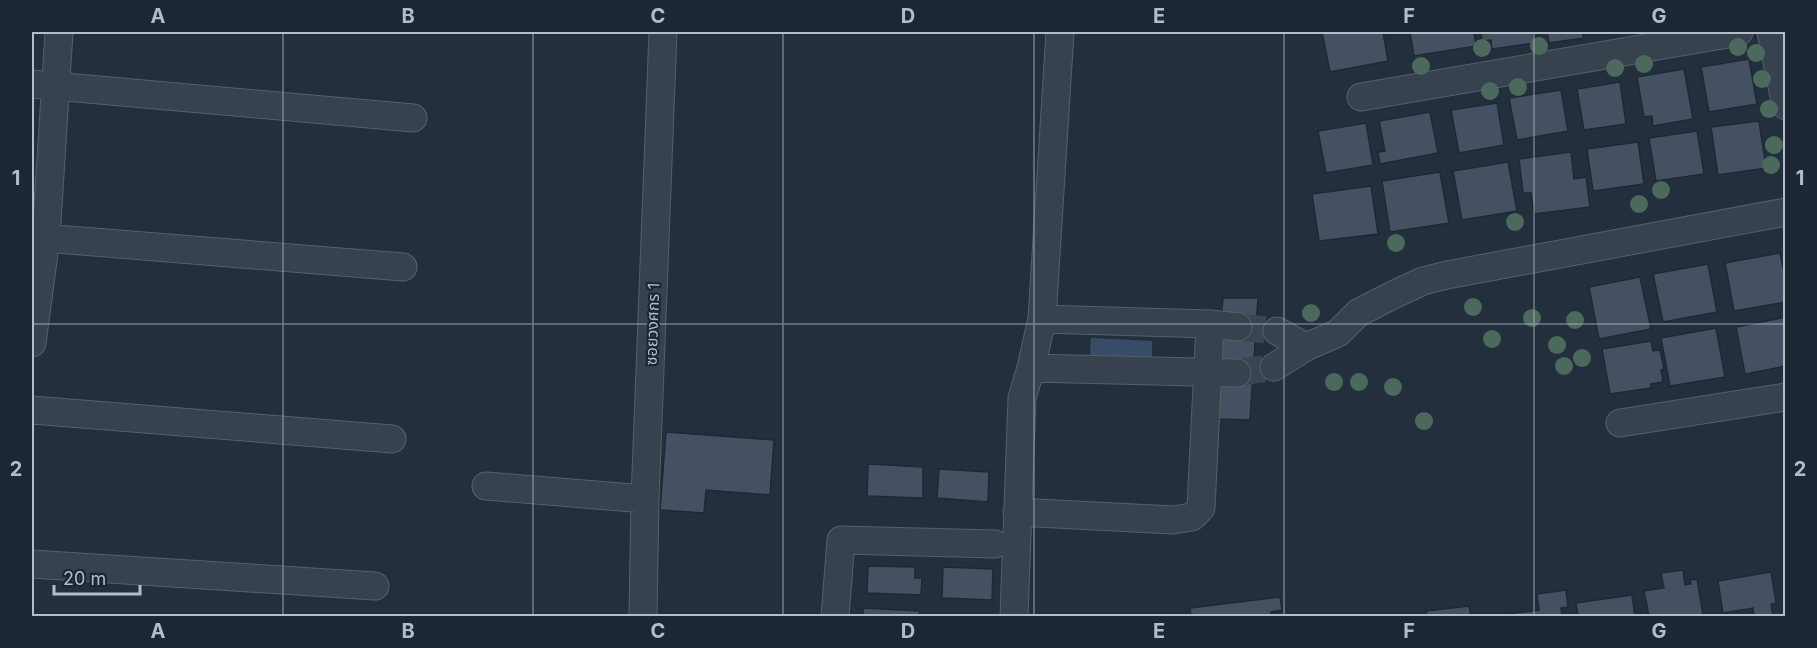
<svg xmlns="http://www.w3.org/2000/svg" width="1817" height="648" font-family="Inter,'Noto Sans Thai',sans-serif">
	<rect width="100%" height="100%" fill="#242f3e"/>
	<path fill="#394c67" d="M1091,338L1152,341V359L1090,356Z"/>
	<path fill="#455162" stroke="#1f2835" stroke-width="1.5" d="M1322,32H1383L1388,61L1330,72Z
		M1410,32H1474L1476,46L1414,56Z
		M1481,32H1533L1535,43L1492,49L1491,40L1482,41Z
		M1547,32H1582L1584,38L1549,43Z
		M1749,59L1757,104L1709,112L1701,67Z
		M1684,69L1693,119L1653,126L1652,116L1644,117L1637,77Z
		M1620,82L1626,124L1584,130L1577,89Z
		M1561,90L1568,131L1517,140L1509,98Z
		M1497,103L1504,145L1459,153L1451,110Z
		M1430,112L1438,153L1380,164L1378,152L1385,151L1379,121Z
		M1759,121L1766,168L1718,175L1711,127Z
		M1366,123L1373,165L1326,173L1318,131Z
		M1697,131L1704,174L1656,181L1649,138Z
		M1638,142L1644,184L1593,191L1587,149Z
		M1571,152L1574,179L1586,177L1590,207L1534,214L1531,193H1523L1519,159Z
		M1508,162L1517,211L1462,220L1453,171Z
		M1440,172L1449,223L1390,232L1382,181Z
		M1371,186L1378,234L1319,241L1312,194Z
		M1780,253L1786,282V302L1734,311L1725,263Z
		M1708,264L1717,312L1663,322L1653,274Z
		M1640,277L1651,329L1599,339L1589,287Z
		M1223,298H1258L1250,420L1213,419Z
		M1786,317V366L1745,374L1736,327Z
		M1716,328L1725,377L1670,386L1661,338Z
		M1651,341L1653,351L1660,350L1664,369L1661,370L1663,382L1651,384V388L1610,394L1602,349Z
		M666,432L774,440L770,495L706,490L704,513L660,510Z
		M868,464L923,467V498L867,496Z
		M939,469L989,472L988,502L937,498Z
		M868,566L915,567V578H922L921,595L867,593Z
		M943,567L993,569L992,600L942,598Z
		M1683,570L1685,585L1691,584L1690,580L1697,579L1703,615L1692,616H1649L1644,591L1664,588L1661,573Z
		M1771,572L1776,603L1771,604L1773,616H1754L1753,608L1723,613L1718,581Z
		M1566,590L1568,607L1561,608L1562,616H1508L1507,614L1539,610L1537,594Z
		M1632,595L1635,616H1578L1576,603Z
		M1280,597L1282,610L1271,612V616H1191L1190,608Z
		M1469,606L1471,616H1427L1426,611Z
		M863,608L920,611L919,616H863Z"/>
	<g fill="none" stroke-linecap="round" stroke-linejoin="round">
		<path stroke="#3a4453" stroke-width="27" stroke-dasharray="27 14" stroke-linecap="butt" d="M1238,327L1277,331
			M1237,373L1274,367"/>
		<defs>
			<path id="minor" d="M1771,32L1786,106
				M32,84L413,118
				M1361,97L1739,32
				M32,237L403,267
				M1042,319L1210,324L1238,327
				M32,343L46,238L59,32
				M1306,347L1338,333L1358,313L1393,295L1423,281L1447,275L1786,212
				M1274,367L1306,347L1277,331
				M1031,368L1237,373
				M32,410L392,439
				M1620,423L1786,397
				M486,486L645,499
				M1017,512L1173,520L1192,517L1201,508L1210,324
				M32,564L375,586
				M643,616L645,499L663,32
				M835,616L841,540L995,544
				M1014,616L1022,398L1031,368L1042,319L1060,32"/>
		</defs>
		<use href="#minor" stroke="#565f6c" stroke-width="29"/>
		<use href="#minor" stroke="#38414e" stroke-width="27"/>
	</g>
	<g fill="#4b6a5d">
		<circle cx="1539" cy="46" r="9"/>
		<circle cx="1738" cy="47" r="9"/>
		<circle cx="1482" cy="48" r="9"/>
		<circle cx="1756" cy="53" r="9"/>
		<circle cx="1644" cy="64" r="9"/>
		<circle cx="1421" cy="66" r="9"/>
		<circle cx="1615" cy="68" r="9"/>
		<circle cx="1762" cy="79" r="9"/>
		<circle cx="1518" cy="87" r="9"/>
		<circle cx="1490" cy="91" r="9"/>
		<circle cx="1769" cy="109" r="9"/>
		<circle cx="1774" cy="145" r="9"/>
		<circle cx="1771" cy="165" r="9"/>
		<circle cx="1661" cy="190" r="9"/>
		<circle cx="1639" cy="204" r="9"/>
		<circle cx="1515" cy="222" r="9"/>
		<circle cx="1396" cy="243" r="9"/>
		<circle cx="1473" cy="307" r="9"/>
		<circle cx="1311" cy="313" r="9"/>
		<circle cx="1532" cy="318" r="9"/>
		<circle cx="1575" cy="320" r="9"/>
		<circle cx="1492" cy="339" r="9"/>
		<circle cx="1557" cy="345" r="9"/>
		<circle cx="1582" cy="358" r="9"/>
		<circle cx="1564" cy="366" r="9"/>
		<circle cx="1334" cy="382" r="9"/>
		<circle cx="1359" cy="382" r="9"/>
		<circle cx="1393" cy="387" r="9"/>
		<circle cx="1424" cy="421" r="9"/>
	</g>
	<path fill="none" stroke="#b4bcc9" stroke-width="1.5" stroke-opacity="0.55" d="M283,32V616M533,32V616M783,32V616M1034,32V616M1284,32V616M1534,32V616M32,324H1786"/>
	<g text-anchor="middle" stroke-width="4.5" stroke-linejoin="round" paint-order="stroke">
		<g font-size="16" fill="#b4bcc9" stroke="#1d2633">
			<text transform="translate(652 324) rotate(-88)" y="6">ซอยวงศกร 1</text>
		</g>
	</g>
	<rect width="1817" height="648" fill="none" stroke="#1d2633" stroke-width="66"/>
	<path d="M54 585v9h86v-9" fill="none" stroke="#b4bcc9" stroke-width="3"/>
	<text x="63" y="585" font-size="18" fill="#b4bcc9" stroke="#1d2633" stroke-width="4.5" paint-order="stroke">20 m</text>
	<rect x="33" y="33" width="1751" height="582" fill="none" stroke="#b4bcc9" stroke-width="2"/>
	<g font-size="20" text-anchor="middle" font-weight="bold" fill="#b4bcc9">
		<text x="158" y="23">A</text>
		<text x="408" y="23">B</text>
		<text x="658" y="23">C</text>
		<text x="908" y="23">D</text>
		<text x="1159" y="23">E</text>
		<text x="1409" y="23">F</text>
		<text x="1659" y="23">G</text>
		<text x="16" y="185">1</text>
		<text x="1800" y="185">1</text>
		<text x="16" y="476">2</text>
		<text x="1800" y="476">2</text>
		<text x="158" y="638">A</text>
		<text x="408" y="638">B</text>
		<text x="658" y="638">C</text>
		<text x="908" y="638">D</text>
		<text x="1159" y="638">E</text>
		<text x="1409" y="638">F</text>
		<text x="1659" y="638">G</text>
	</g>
</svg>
